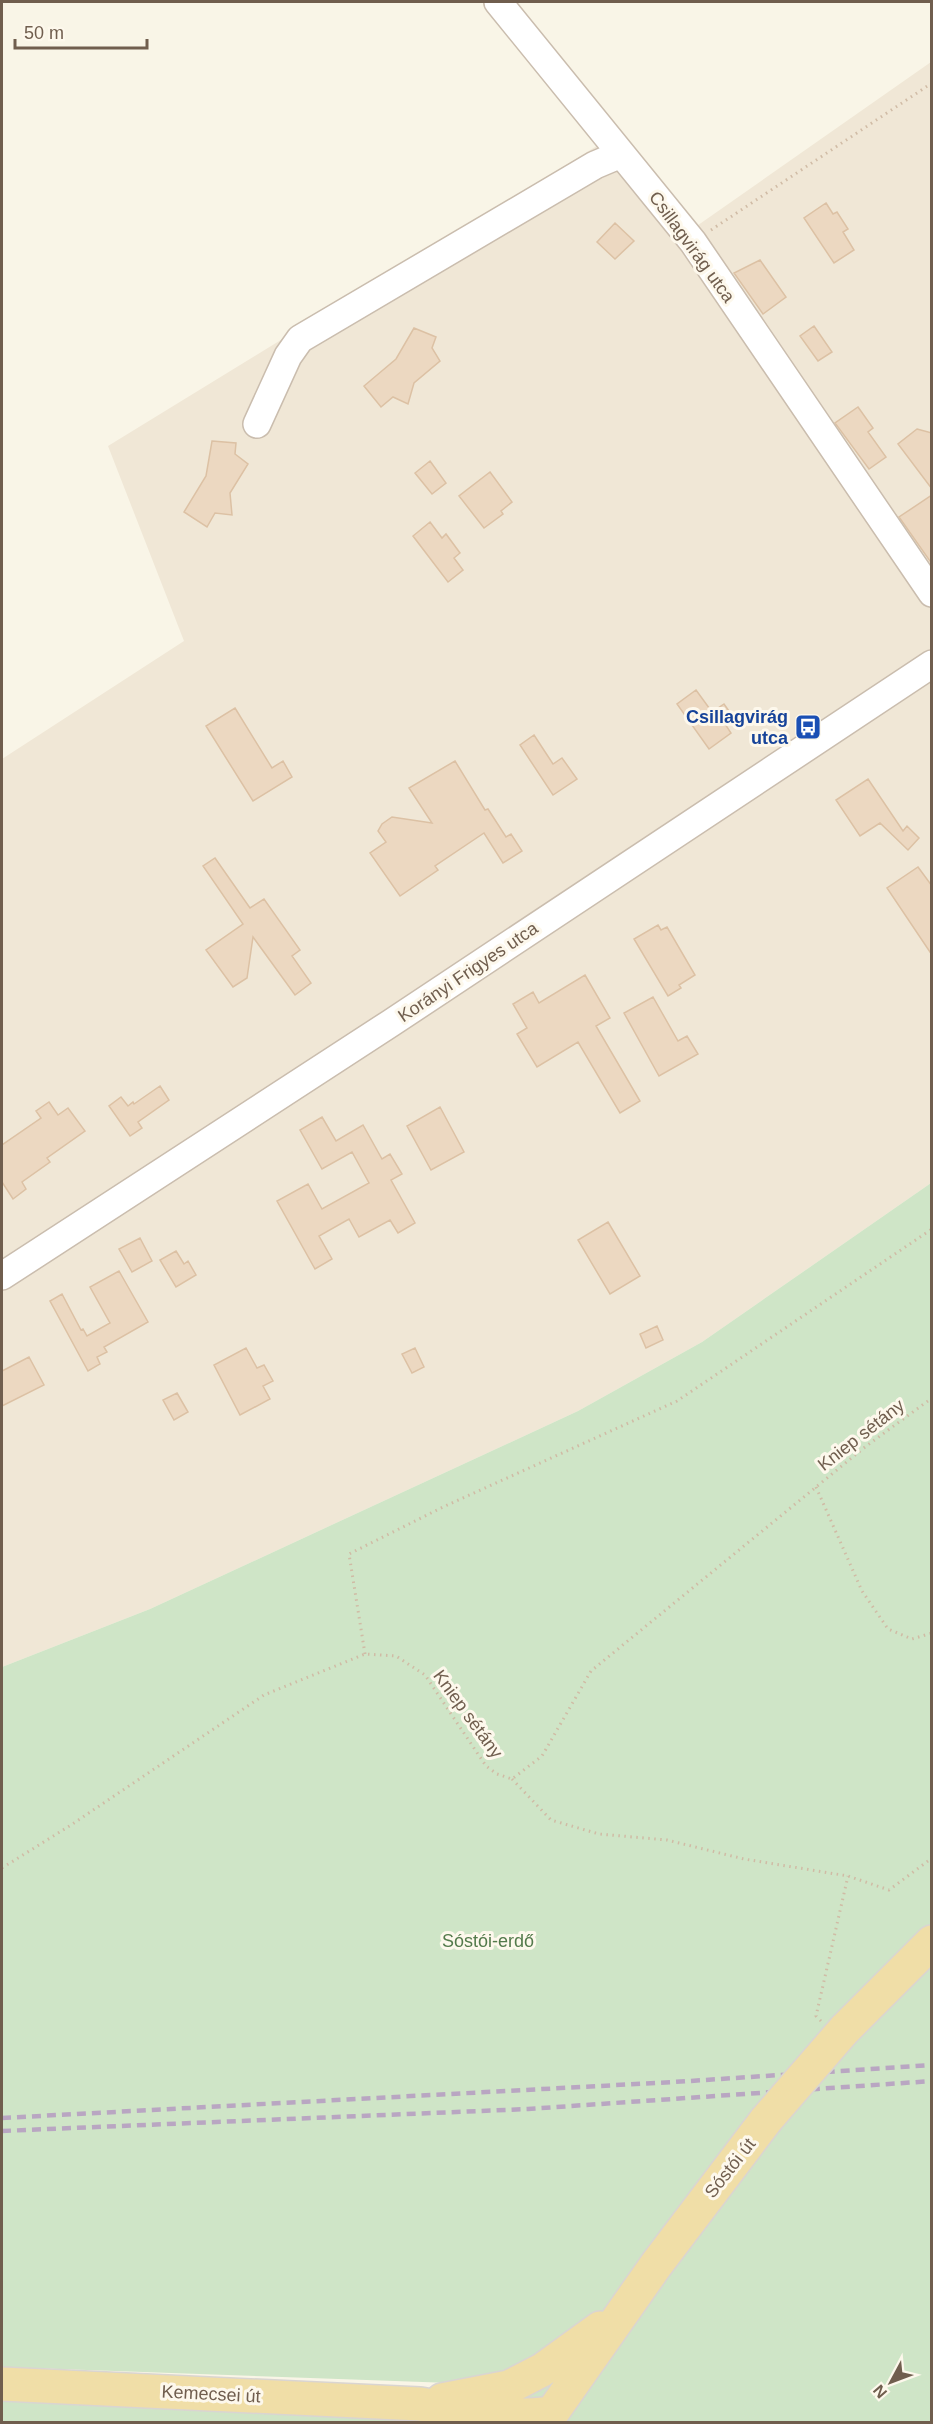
<svg xmlns="http://www.w3.org/2000/svg" width="933" height="2424" font-family="Helvetica,sans-serif">
	<rect width="100%" height="100%" fill="#f9f5e7"/>
	<path fill="#f0e7d6" d="M931,62V1183L702,1342L578,1411L150,1609L2,1667V759L184,641L108,446L600,144L681,237Z"/>
	<path fill="#cfe5c7" d="M931,1183V2422H499L451,2383L2,2367V1667L150,1609L578,1411L702,1342Z
		M2,2387L461,2422H2Z"/>
	<path fill="#ecd8c1" stroke="#dcc1a4" stroke-width="1.5" d="M826,203L833,214L837,212L848,229L843,232L854,250L834,263L804,218Z
		M615,223L634,241L615,259L597,242Z
		M760,260L786,297L763,314L734,273Z
		M814,326L832,352L818,361L800,336Z
		M414,328L436,337L432,348L440,361L414,383L408,404L393,397L381,407L364,386L396,359Z
		M858,407L873,428L868,432L886,457L869,469L835,423Z
		M917,429L932,433V489L898,444Z
		M212,441L236,443L235,454L248,464L230,493L232,515L215,513L207,527L184,512L206,476Z
		M430,461L446,483L432,494L415,473Z
		M490,472L512,502L501,511L503,514L484,528L459,496Z
		M932,495V564L899,517Z
		M430,522L442,538L446,534L460,553L454,558L463,570L448,582L413,536Z
		M696,690L712,712L724,704L734,718L725,724L731,733L709,749L677,704Z
		M235,708L272,768L283,761L292,777L253,801L206,726Z
		M534,735L553,764L562,758L577,779L553,795L520,745Z
		M455,761L485,810L488,809L506,837L511,834L522,851L503,863L484,833L435,866L438,870L400,896L370,853L386,842L378,831L382,824L392,817L432,823L409,788Z
		M868,779L903,831L907,826L919,838L908,850L880,823L860,836L836,800Z
		M215,858L250,908L264,899L300,950L292,956L311,983L295,995L253,937L247,978L233,987L206,950L243,924L203,866Z
		M918,867L932,886V955L887,888Z
		M658,925L661,930L667,927L695,975L679,985L681,988L668,996L634,939Z
		M585,975L610,1018L596,1026L640,1101L620,1113L578,1042L537,1067L517,1034L527,1028L513,1004L533,992L539,1003Z
		M653,997L678,1041L687,1036L698,1054L659,1076L624,1013Z
		M160,1086L169,1100L138,1122L142,1128L130,1136L109,1106L121,1097L128,1106L133,1102L134,1104Z
		M49,1102L58,1115L68,1108L85,1131L47,1158L50,1162L22,1182L26,1189L13,1199L2,1182V1145L41,1118L36,1111Z
		M440,1107L464,1152L431,1170L407,1126Z
		M322,1117L336,1141L363,1125L382,1159L390,1154L402,1174L391,1180L415,1223L398,1233L390,1220L359,1237L349,1219L319,1236L332,1259L315,1269L277,1201L308,1184L322,1209L369,1183L352,1152L322,1169L300,1130Z
		M608,1222L640,1276L610,1294L578,1240Z
		M140,1238L152,1261L132,1272L119,1249Z
		M176,1251L184,1264L188,1261L196,1275L176,1287L160,1260Z
		M119,1271L148,1322L104,1347L107,1352L97,1357L100,1364L88,1371L50,1301L62,1294L81,1330L83,1329L87,1336L110,1323L90,1287Z
		M657,1326L663,1340L646,1348L640,1334Z
		M246,1348L257,1368L264,1365L273,1381L263,1386L270,1399L240,1415L214,1365Z
		M415,1348L424,1367L412,1373L402,1354Z
		M29,1357L44,1385L2,1406V1371Z
		M177,1393L188,1412L174,1420L163,1400Z"/>
	<g fill="none" stroke-linecap="round" stroke-linejoin="round">
		<defs>
			<path id="minor" d="M498,2L693,242L932,593
				M257,424L288,356L300,339L595,165L621,154
				M2,1276L391,1023L932,664"/>
			<path id="major" d="M844,2030L932,1942
				M2,2384L420,2404C464,2412 507,2419 552,2413
				M442,2400L509,2387L542,2370L600,2328
				M552,2413L656,2265L766,2120"/>
		</defs>
		<use href="#minor" stroke="#cabdae" stroke-width="30"/>
		<use href="#major" stroke="#dad5d1" stroke-width="36"/>
		<path stroke="#d0bba5" stroke-width="3" stroke-dasharray="1.5 4.5" stroke-linecap="butt" d="M711,230L932,83
			M816,1487L862,1591L888,1629L912,1639L932,1633
			M365,1654L349,1554L443,1507L677,1401L932,1229
			M512,1779L551,1820L599,1834L667,1840L744,1859L848,1876L889,1890L932,1858
			M2,1868L71,1825L264,1695L365,1654L396,1656L425,1675L486,1766L497,1774L512,1779L542,1756L591,1671L865,1447L932,1398
			M821,2021L816,2016L848,1876"/>
		<use href="#minor" stroke="#fff" stroke-width="27"/>
		<use href="#major" stroke="#f0dea7" stroke-width="33"/>
		<path stroke="#b9a6c2" stroke-width="4.5" stroke-dasharray="9 6" stroke-linecap="butt" d="M2,2118L674,2082L932,2065
			M2,2131L528,2109L932,2081"/>
		<defs>
			<path id="major-bridge" d="M766,2120L844,2030"/>
		</defs>
		<use href="#major-bridge" stroke="#dad5d1" stroke-width="36" stroke-linecap="butt"/>
		<use href="#major-bridge" stroke="#f0dea7" stroke-width="33"/>
	</g>
	<defs>
		<symbol id="bus-square" viewBox="-11 -11 22 22"><rect x="-9" y="-9" width="18" height="18" rx="4" fill="#1a4fb4" stroke="#fdf8ec"/><path d="M-5-6H5V4H4V6H2V4H-2V6H-4V4H-5ZM-3.5-4V0h7V-4ZM-3.5 1.2v1.5H-2V1.2ZM2 1.2v1.5H3.5V1.2Z" fill="#fff"/></symbol>
	</defs>
	<g fill-rule="evenodd">
		<use href="#bus-square" x="793" y="712" width="30" height="30"/>
	</g>
	<g text-anchor="middle" stroke-width="6" stroke-linejoin="round" paint-order="stroke">
		<g font-size="18" fill="#705e4e" stroke="#fdf8ec">
			<text transform="translate(692 247) rotate(54)" y="6">Csillagvirág utca</text>
			<text transform="translate(468 972) rotate(-34)" y="6">Korányi Frigyes utca</text>
			<text transform="translate(861 1435) rotate(-38)" y="6">Kniep sétány</text>
			<text transform="translate(468 1714) rotate(54)" y="6">Kniep sétány</text>
			<text transform="translate(730 2168) rotate(-52)" y="6">Sóstói út</text>
			<text transform="translate(211 2394) rotate(3)" y="6">Kemecsei út</text>
		</g>
		<g font-size="18" font-weight="bold" fill="#164399" stroke="#fdf8ec" text-anchor="end">
			<text x="788" y="723">Csillagvirág<tspan x="788" dy="21">utca</tspan></text>
		</g>
		<g font-size="18" fill="#537a4b" stroke="#fdf8ec">
			<text x="488" y="1947">Sóstói-erdő</text>
		</g>
	</g>
	<rect width="933" height="2424" fill="none" stroke="#705e4e" stroke-width="6"/>
	<g transform="translate(891 2382) rotate(229)" stroke="#fdf8ec" stroke-width="4.5" paint-order="stroke">
	<path d="M0-4.5L10 22L0 15L-10 22Z" fill="#705e4e"/>
	<text y="-9" font-size="16" font-weight="bold" text-anchor="middle" fill="#705e4e">N</text>
	</g>
	<path d="M15 39v9h132v-9" fill="none" stroke="#705e4e" stroke-width="3"/>
	<text x="24" y="39" font-size="18" fill="#705e4e" stroke="#fdf8ec" stroke-width="4.5" paint-order="stroke">50 m</text>
</svg>
